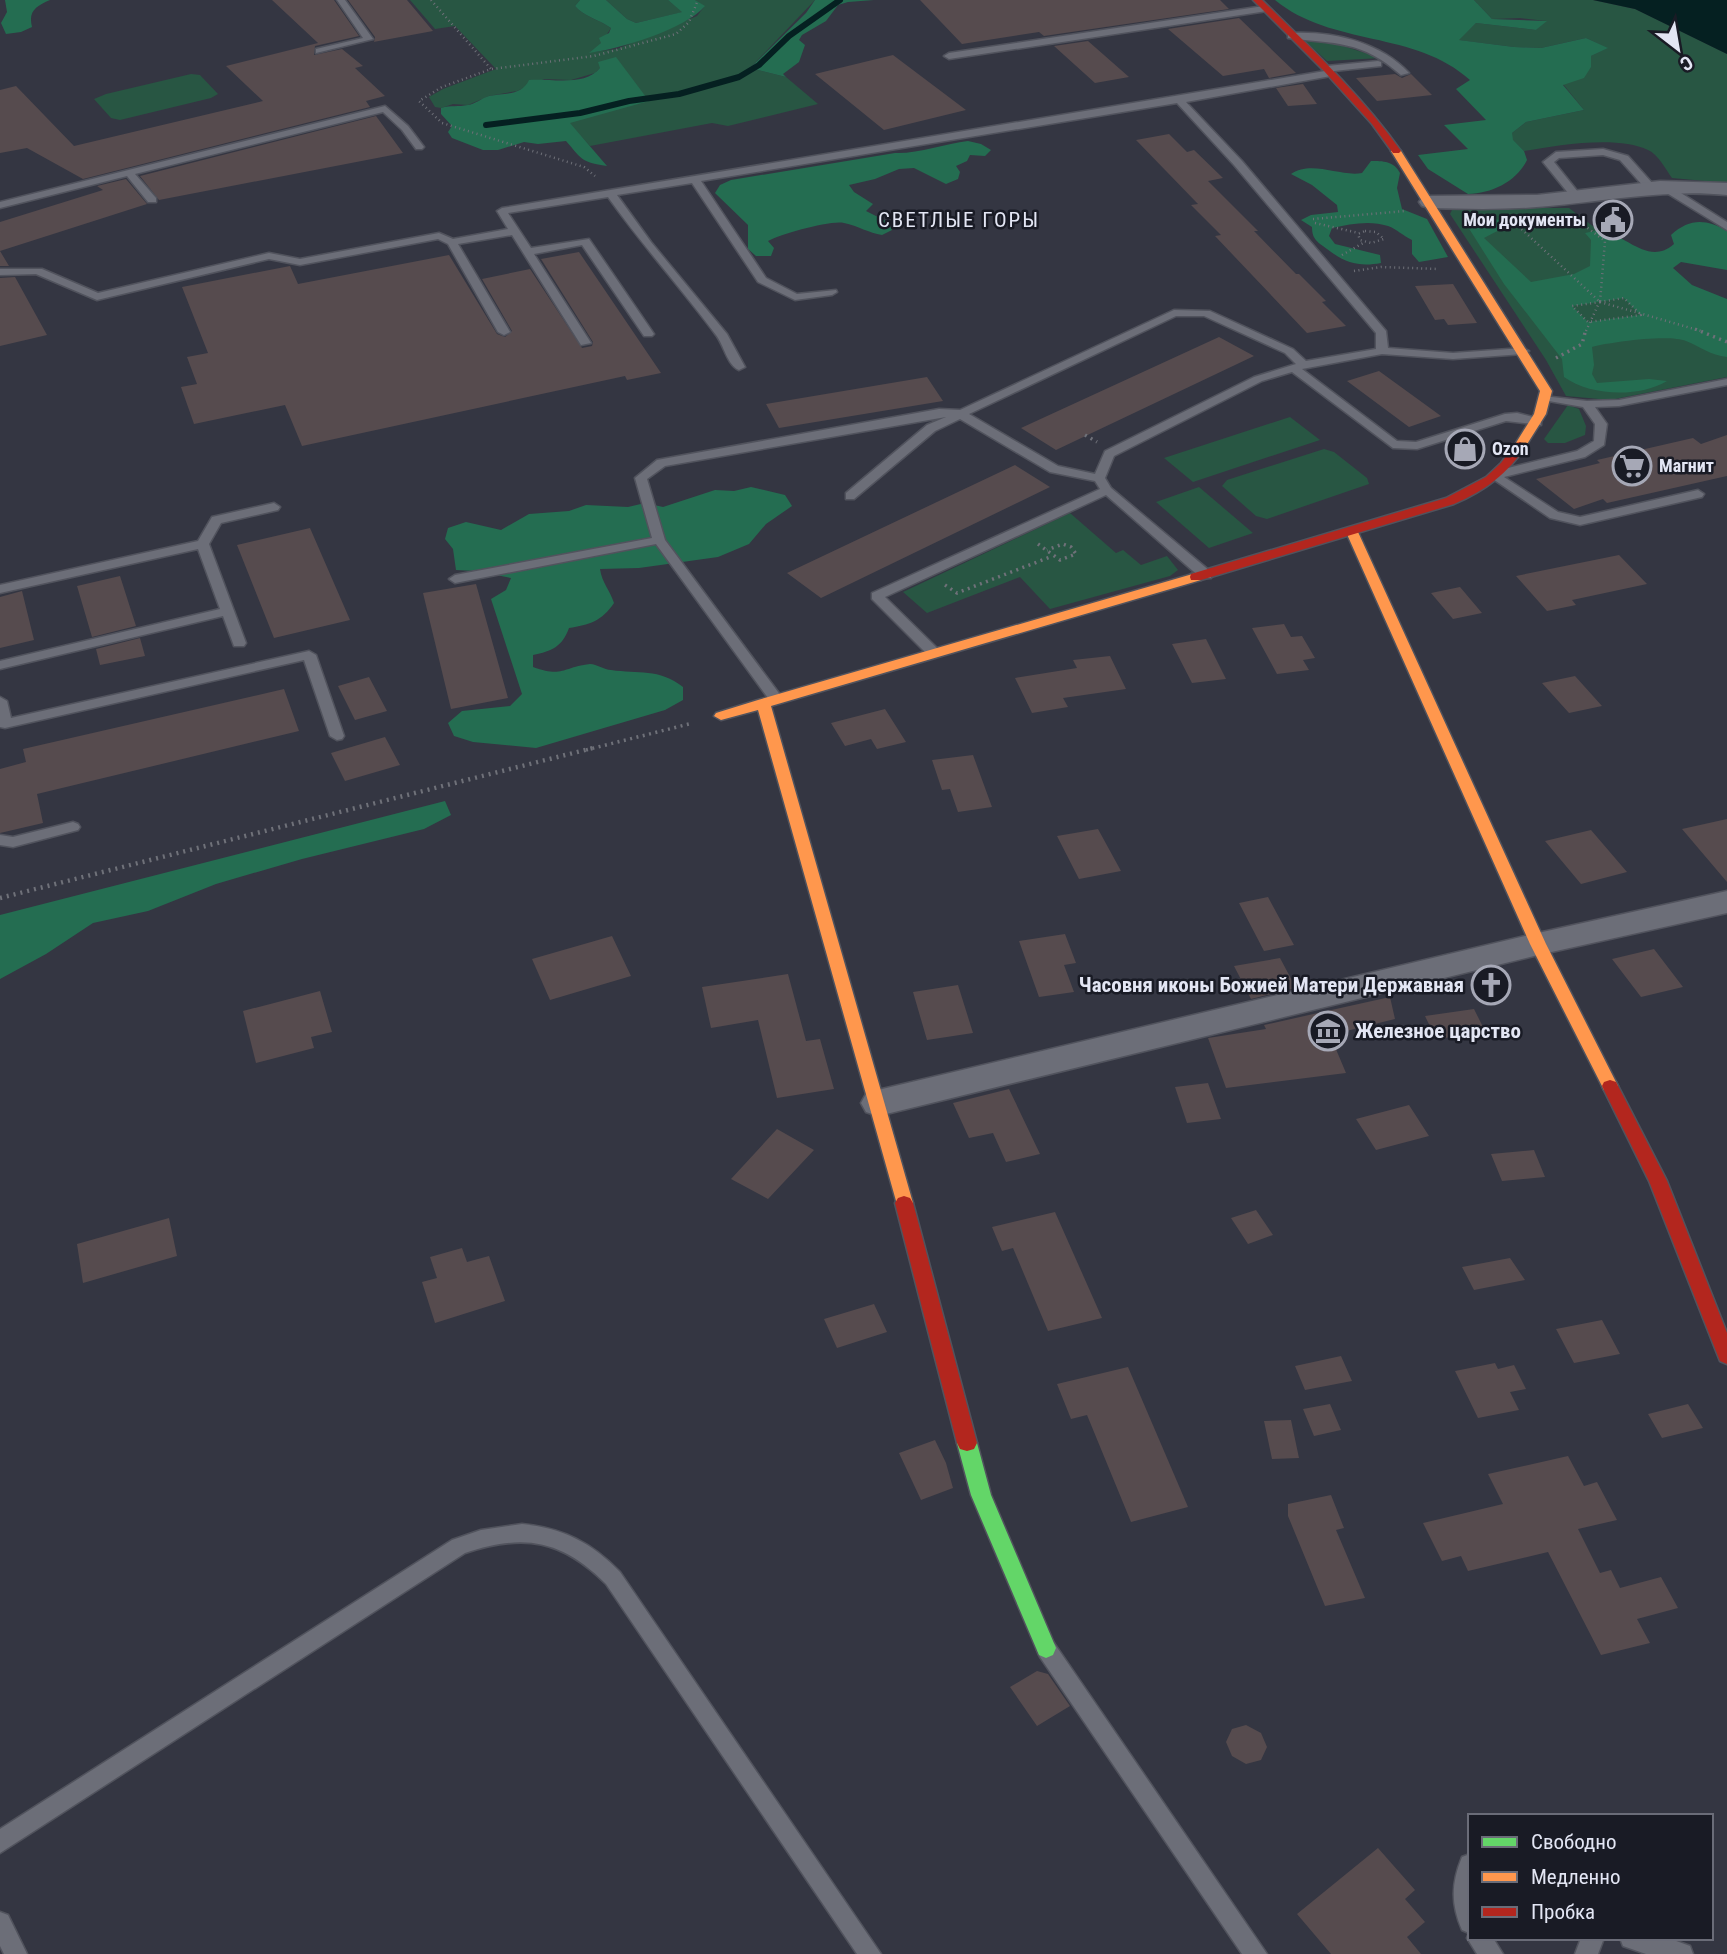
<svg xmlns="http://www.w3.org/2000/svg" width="1727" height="1954" font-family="'Roboto Condensed',sans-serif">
	<rect width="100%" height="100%" fill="#343642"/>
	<path fill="#285643" d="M410,0H580L575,6C583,16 600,20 611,28L597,49L592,52L617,49L697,16L704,7L695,0H815L750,68L786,77L818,104L728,126L712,123L590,146L569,123L600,68L595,73L571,80L544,79L517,91L489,96L468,105L453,104L441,108L435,107L429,97L443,89L496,69L455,26L435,29Z
		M606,0H668L683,12L636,23L627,19Z
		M1474,0H1593L1635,9L1727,54V183L1672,178C1666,170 1658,154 1648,150C1618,135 1558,145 1524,151L1512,140V133L1526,122L1584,110L1563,84L1591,56L1607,48L1586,38L1541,48L1514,47L1458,40L1476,23L1536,30L1546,21L1520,18L1492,19Z
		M1310,39L1324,40L1381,58L1327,61L1305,41Z
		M191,74L200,75L218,94L211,98L120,120L111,118L94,99L106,94Z
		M1500,208H1569L1727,328V377L1610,400L1566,396L1546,360L1450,214L1452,210Z
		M1568,405L1579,409L1586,426L1585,435L1565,443H1548L1544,439Z
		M1290,417L1320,440L1193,482L1164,458Z
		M1324,449L1334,452L1367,478L1369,484L1267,519L1256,516L1222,486L1227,480Z
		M1199,487L1253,533L1209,548L1156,502Z
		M1070,513L1116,553L1123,550L1141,565L1167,556L1178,570L1170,576L1050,609L1020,577L927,613L903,592Z"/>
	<path fill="#246d51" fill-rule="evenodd" d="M5,0H50C36,6 28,11 32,27L21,32L6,34L1,23L7,12Z
		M580,0H606L627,19L636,23L682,12L668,0H695L705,6C686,29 619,49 589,53L601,43L599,38L609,33L611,28C600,20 583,16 575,6Z
		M815,0H874L848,2L838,5L826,21L802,35L799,40L805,45L799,62L783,74L786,77L750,68L806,13Z
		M1275,0H1474L1492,19L1547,21L1536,30L1476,23L1459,40L1514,47L1541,48L1586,38L1608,48L1591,56V67L1584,78L1563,85L1584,110L1526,122L1512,133L1513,140L1524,151L1527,160C1516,182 1492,193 1468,194L1428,169L1418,155L1468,149L1444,125L1486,120L1456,89L1470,80C1415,30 1332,47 1275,0Z
		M616,57L649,101L570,123L607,166C580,162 582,159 566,141L538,144L524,142L498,150H483L452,138L448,132L452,126L441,114V108C451,105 458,107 468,105C475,104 482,98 489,96C503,93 522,96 529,80C550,78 585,87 600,68L598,62Z
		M968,141L981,144L991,150L985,156L970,155L967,161L956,166L960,172L958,179L946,184L914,168L899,169L875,179L849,185L854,192L873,204L866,211L888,222L892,230L882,235C869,233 858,226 844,223C830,220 782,234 768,241L774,248L771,256H756L748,249V225L715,193L720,185L731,180L895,153C917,154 945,144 968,141Z
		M1371,161C1383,161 1394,161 1400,173L1397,188L1402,209L1427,219L1448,257L1419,262L1412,254V240C1403,236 1397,229 1388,226C1370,220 1350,224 1332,228L1329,236L1335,244L1380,255L1381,263C1359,267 1345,263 1327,249C1318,242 1312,240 1312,227L1301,220L1311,215L1338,212L1337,205L1312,185L1291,174C1312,160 1340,177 1362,173Z
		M1469,213L1499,220L1503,228L1484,238L1531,282L1574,274L1590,266L1591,240L1585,233C1591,232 1597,230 1602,231C1628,236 1649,266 1674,244L1671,235C1690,218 1706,219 1727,231V270L1681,262L1673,268L1692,285L1727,299V357C1710,355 1701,347 1686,341C1669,334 1610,342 1592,347L1594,365L1592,374L1597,383L1649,379L1667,381C1639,398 1590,396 1564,377L1562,359L1504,284L1463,219ZM1624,298L1640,315L1588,322L1572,306Z
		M751,487L785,495L792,506L766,524L749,544L718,557L639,568L600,569C602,583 610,590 614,603C602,621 589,625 569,628C562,647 552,651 533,655V667C563,678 563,667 590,664C597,664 604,670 611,670C638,674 659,668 683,687V700L665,710L536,748L473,742L454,736L448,723L462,711L510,706L522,694L491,599L506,590L511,578L476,571L456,570L453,549L445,539L448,528L466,522L501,530L529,514L569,511L586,505L628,507L645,503L663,507L715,490L734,491Z
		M445,801L451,815L424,829L302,859L216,884L148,911L93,923L46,954L0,979V915Z"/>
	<path fill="#052021" d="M1593,0H1727V54L1635,9Z"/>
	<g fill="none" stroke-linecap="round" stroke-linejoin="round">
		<path stroke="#052021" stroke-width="6" d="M486,125L580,113L629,101L679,94L739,77L759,65L789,36L840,0"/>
	</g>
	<path fill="#564b4e" d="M272,0H334L359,36L315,46L314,55L342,49L363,66L355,68L385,96L366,101L370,107L83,179L27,148L0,153V90L16,86L74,146L263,101L226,66L318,43Z
		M348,0H407L433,31L368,43L374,42L375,37Z
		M920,0H1220L1229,9L1044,36L1039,32L962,44Z
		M1239,18L1295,72L1296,73L1269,78L1264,69L1223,76L1168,29Z
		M1088,41L1129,77L1095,83L1054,46Z
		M893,55L966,110L884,130L815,74Z
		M1395,74L1402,78L1411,74L1432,95L1377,101L1356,78Z
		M1303,84L1317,104L1288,106L1276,88Z
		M376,116L403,153L159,200L140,176Z
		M1169,134L1187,152L1194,150L1223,178L1208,181L1258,231H1254L1296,274H1299L1326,301L1322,302L1346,326L1307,333L1215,236L1221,235L1191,205L1198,204L1136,140Z
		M126,179L147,204L0,251L9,266H0V222L103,190L97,186Z
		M579,252L661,373L627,380L625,376L302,446L285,405L194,424L181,387L197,384L187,357L208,353L182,287L290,266L298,284L449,255L497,334L505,337L512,331L482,279L530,269L582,348L592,346L593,342L541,259Z
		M15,277L47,335L0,346V278Z
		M1453,284L1477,323L1448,325L1444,319L1435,320L1415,286Z
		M1219,337L1254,356L1056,450L1021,428Z
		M1379,371L1441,416L1409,427L1347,381Z
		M927,377L943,401L779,428L766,404Z
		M1727,435V476L1607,503L1603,499L1574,509L1536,479L1600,463L1597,460L1693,438L1701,444Z
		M1015,465L1050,487L821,598L787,573Z
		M310,528L350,620L274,638L237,545Z
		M1619,555L1647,584L1572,600L1576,605L1547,611L1516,576Z
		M120,576L136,626L92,637L77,586Z
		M476,584L508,698L451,709L423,593Z
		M1460,587L1482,613L1453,619L1431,593Z
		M22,591L34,640L0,648V597Z
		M1284,624L1291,637L1302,636L1315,658L1303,660L1309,670L1277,674L1252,628Z
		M140,638L145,656L100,665L96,649Z
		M1206,639L1226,679L1192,683L1172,644Z
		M1110,656L1126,689L1063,698L1068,707L1032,713L1015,678L1077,668L1073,660Z
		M1575,676L1602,706L1569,713L1542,683Z
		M369,677L387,711L355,720L338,686Z
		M284,689L299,731L37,794L43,823L0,833V769L26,762L23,749Z
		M885,709L906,742L877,749L871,739L845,746L831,723Z
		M385,737L400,765L345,781L331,753Z
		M973,755L992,807L958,812L950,789L942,790L932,760Z
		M1727,819V882L1682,829Z
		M1098,829L1121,871L1079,879L1057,836Z
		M1591,830L1627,872L1581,884L1545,841Z
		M1268,897L1294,945L1264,951L1239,903Z
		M1065,934L1076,963L1064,965L1074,992L1039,997L1019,941Z
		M612,936L631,976L550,1000L532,959Z
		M1654,949L1683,987L1641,997L1612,959Z
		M1280,958L1296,988L1251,999L1234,966Z
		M788,974L806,1041L820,1039L834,1089L777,1098L758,1020L711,1028L702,987Z
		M958,985L973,1033L927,1040L913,992Z
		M320,991L332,1032L311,1037L314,1048L256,1063L243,1011Z
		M1390,997L1395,1019L1330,1035L1346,1073L1226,1088L1208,1038L1266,1029L1264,1025Z
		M1474,1009L1486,1033L1436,1039L1425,1016Z
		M1208,1083L1221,1119L1187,1123L1175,1087Z
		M1009,1089L1040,1154L1006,1162L993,1133L969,1138L953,1103Z
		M1409,1105L1429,1136L1376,1150L1356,1119Z
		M777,1129L814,1150L768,1199L731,1179Z
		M1534,1150L1545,1177L1502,1181L1491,1154Z
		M1256,1210L1273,1235L1248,1244L1231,1218Z
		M1055,1212L1102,1318L1048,1331L1013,1248L1002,1251L992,1227Z
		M169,1218L177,1256L83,1283L77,1244Z
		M462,1248L467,1262L489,1256L505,1301L435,1323L422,1282L437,1278L430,1257Z
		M1510,1258L1525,1280L1474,1290L1462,1267Z
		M874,1304L887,1332L837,1348L824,1319Z
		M1602,1320L1620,1354L1574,1363L1556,1329Z
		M1341,1356L1352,1381L1305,1390L1295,1366Z
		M1495,1363L1498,1369L1514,1365L1526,1389L1510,1392L1519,1410L1478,1418L1455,1371Z
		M1128,1367L1188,1507L1131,1522L1087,1415L1071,1419L1057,1384Z
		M1330,1404L1341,1430L1314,1436L1303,1409Z
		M1688,1404L1703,1428L1662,1438L1648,1414Z
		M1291,1420L1299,1458L1272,1459L1264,1421Z
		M935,1440L946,1463L953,1488L921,1500L899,1453Z
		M1568,1456L1584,1486L1597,1482L1617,1520L1578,1529L1600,1573L1611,1570L1620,1588L1661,1577L1678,1608L1637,1619L1650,1643L1601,1655L1548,1552L1468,1571L1461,1556L1442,1561L1423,1523L1503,1504L1488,1474Z
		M1331,1495L1344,1528L1336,1530L1365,1598L1325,1606L1288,1516V1504Z
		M1037,1671L1048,1674L1070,1706L1037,1726L1010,1687Z
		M1246,1725L1261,1733L1267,1747L1261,1760L1246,1764L1232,1756L1226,1742L1232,1729Z
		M1378,1848L1415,1890L1405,1899L1425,1922L1407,1937L1421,1954H1331L1297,1914Z"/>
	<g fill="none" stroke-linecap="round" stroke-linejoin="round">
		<defs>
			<path id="lane" d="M337,0H345L373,39L316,53V49L363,38Z
				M1264,6L1267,7V11L949,59L944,56L949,53Z
				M1291,33C1333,31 1380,42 1409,73L1401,75C1361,40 1336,44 1288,38V34Z
				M1378,61L1381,62V66L1334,71V75L1331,76L1186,102L1242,161L1386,331L1388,348L1453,353L1523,348L1529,351L1523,354L1453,359L1382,354L1302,369L1397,441L1416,442L1505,414L1517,413L1541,419V425L1506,421L1417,449L1393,448L1292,372L1262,381L1114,456L1105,478L1111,488L1211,572V578H1201L1106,495L885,597L939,650V656H929L872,599V593L1100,489L1095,481L1050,472L960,419L935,431L854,499H846V493L927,425L946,417L665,466L647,479L665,540L781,696L783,699L781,702H771L656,544L455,583L449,579L455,575L652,538L635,478L657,460L939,409L960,410L1174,310L1210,311L1293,349L1306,361L1376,349V333L1234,165L1177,103L701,181L766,278L797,294L836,290L837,292L832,295L795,300L758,282L692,183L617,195L651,242L727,334L745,367L739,370C727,365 724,345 716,335C681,288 642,245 608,197L508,213L531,248L589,239L654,334L652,336H644L582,245L534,254L591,343L581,345L512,235L458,244L510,332L504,335L498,332L448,244L438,239L300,265L269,259L97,300L36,274L0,275V269H42L98,293L269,253L300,259L439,233L453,239L508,229L497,211L502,208L1325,71L1322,69L1327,66ZM1176,316H1204L1285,353L1296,364L1254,377L1105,451L1095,474L1058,466L969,414Z
				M385,106L408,126L424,147L422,149H416L402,130L383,112L135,174L156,198V202H148L127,176L0,208V202Z
				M1603,149L1628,156L1653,184V188H1645L1620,160L1603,155L1559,158L1554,162L1582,197L1577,200L1573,199L1543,162L1556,152Z
				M1657,183H1665L1727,222V230L1657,187Z
				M1727,379V385L1619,406L1595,407L1607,424L1604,445L1585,457L1504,477L1558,512L1580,517L1698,490L1704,494L1702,497L1580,525L1550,518L1490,477L1496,471L1577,451L1594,441L1595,424L1583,407L1543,400V396L1587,401L1619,400Z
				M274,503L280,507L278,510L221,523L209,544L246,643L244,646H234L223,616L0,669V661L220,609L198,549L0,593V585L198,541L212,517Z
				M309,651L316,655L344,736L342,739L337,740L330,736L304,660L5,728L0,727V697L7,701L11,718Z
				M73,822L78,824L80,827L78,830L13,847L0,845V835L13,837Z
				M522,1524C563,1528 592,1543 620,1572L881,1954H857L606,1584C562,1540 524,1533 465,1553L0,1853V1829L452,1540L481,1530Z
				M1047,1640L1054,1643L1267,1954H1242L1040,1657L1037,1650L1040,1643Z
				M1470,1854V1938H1493L1503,1954H1477L1467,1938L1469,1933L1462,1930C1451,1904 1451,1884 1462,1857Z
				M0,1912L8,1915L27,1954H4L0,1946Z
				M1581,1938H1604L1598,1954H1575Z
				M1620,1938H1668L1690,1946L1693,1954H1646L1623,1946Z"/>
			<path id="street" d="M1660,181L1727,183V195C1666,189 1609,201 1549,206C1509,210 1469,209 1429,208L1422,206L1419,202L1422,198L1429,196L1537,195Z
				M1727,891V913L1538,955L878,1116L866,1112L861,1103L866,1094L878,1090L1538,933Z"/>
			<path id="fast" d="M967,1435L974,1437L977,1443L991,1495L1056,1648L1053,1655L1046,1658L1039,1655L971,1495L957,1443L960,1437Z"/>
			<path id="slow" d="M1396,148L1401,151L1552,391L1546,414L1524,449H1516L1514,446L1534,414L1540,391L1391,151Z
				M1352,528L1358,532L1546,944L1618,1086L1616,1090H1604L1530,944L1346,532Z
				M1196,573L1201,574V580L771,706L913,1203L910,1208L904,1210L898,1208L758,710L721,720L714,716L716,713L758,700Z"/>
			<path id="jam" d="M1253,0H1262C1311,48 1361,95 1401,151L1399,153H1393L1372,124L1324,71Z
				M1520,442L1526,446C1507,474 1486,490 1454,504L1201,580H1191L1190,577L1191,574L1446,498L1486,477L1501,463L1516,443Z
				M1610,1080L1616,1082L1667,1181L1727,1333V1364L1720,1361L1718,1356L1649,1181L1602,1086L1604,1082Z
				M904,1196L910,1198L913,1203L977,1443L974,1449L967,1451L960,1449L957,1443L895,1203L898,1198Z"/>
		</defs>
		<use href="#lane" stroke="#51535d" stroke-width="3"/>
		<use href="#street" stroke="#51535d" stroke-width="3"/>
		<use href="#fast" stroke="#51535d" stroke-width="3"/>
		<use href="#slow" stroke="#51535d" stroke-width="3"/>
		<use href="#jam" stroke="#51535d" stroke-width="3"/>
		<path stroke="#6f7179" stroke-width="2.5" stroke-dasharray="1 3.5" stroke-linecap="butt" d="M431,0L491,69L442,87L419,101L442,123L584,167L595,176
			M492,69L594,56L676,34L689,22L698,0
			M1313,219L1405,211
			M1315,223L1359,233
			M1515,223L1600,302L1605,241L1577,220
			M1365,231L1376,232L1384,239L1371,243L1360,240L1358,234Z
			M1342,255L1365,242
			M1354,271L1381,267L1439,269
			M1600,302L1639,313
			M1600,302L1572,306L1588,322L1641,315L1639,313
			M1600,302L1624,298L1639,313
			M1639,313L1701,331
			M1586,331L1599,303"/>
		<path stroke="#6f7179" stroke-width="3.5" stroke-dasharray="2 4.5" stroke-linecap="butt" d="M1695,329L1727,342
			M1556,358L1582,344L1586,329
			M1085,435L1097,442
			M1038,544L1060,560L1076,554L1071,547L1063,544L1047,550
			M945,585L957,593L1050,557
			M586,750L693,723"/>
		<path stroke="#6f7179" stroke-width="4.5" stroke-dasharray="2 5" stroke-linecap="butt" d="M0,898L593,748"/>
		<use href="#lane" fill="#6c6e78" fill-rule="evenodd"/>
		<use href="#street" fill="#6c6e78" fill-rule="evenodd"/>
		<use href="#fast" fill="#63d668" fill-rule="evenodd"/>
		<use href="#slow" fill="#ff974d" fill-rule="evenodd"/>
		<use href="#jam" fill="#b3261e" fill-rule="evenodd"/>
	</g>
	<defs>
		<symbol id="civic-ring" viewBox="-11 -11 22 22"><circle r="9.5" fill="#191b25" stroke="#a6a8b6" stroke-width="1.5"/><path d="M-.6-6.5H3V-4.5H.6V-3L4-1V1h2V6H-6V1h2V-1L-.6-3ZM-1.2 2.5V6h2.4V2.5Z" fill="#a6a8b6"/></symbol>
		<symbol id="shop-ring" viewBox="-11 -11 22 22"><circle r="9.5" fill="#191b25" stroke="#a6a8b6" stroke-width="1.5"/><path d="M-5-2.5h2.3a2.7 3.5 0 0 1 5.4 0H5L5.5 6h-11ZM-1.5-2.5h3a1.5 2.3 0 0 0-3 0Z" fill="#a6a8b6"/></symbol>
		<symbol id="supermarket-ring" viewBox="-11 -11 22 22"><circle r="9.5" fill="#191b25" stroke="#a6a8b6" stroke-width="1.5"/><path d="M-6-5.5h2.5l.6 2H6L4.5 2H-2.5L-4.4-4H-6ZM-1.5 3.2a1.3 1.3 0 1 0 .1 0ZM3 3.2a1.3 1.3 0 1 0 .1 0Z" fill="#a6a8b6"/></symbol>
		<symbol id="church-ring" viewBox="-11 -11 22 22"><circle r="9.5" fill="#191b25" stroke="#a6a8b6" stroke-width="1.5"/><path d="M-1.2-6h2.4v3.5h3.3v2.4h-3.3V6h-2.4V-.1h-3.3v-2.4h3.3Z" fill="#a6a8b6"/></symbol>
		<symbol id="museum-ring" viewBox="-11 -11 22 22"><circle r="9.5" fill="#191b25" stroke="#a6a8b6" stroke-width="1.5"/><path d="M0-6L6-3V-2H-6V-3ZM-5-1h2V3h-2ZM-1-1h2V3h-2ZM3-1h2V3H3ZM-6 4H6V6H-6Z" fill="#a6a8b6"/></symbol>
	</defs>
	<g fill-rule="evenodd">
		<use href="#civic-ring" x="1591" y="198" width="44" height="44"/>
		<use href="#shop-ring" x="1443" y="427" width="44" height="44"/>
		<use href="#supermarket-ring" x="1610" y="444" width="44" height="44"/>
		<use href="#church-ring" x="1469" y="963" width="44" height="44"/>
		<use href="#museum-ring" x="1306" y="1009" width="44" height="44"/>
	</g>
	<g text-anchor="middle" stroke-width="5" stroke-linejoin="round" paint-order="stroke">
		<g font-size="18" font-weight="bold" fill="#e3e6f4" stroke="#191b25" text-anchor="start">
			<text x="1586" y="226" text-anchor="end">Мои документы</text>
			<text x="1492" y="455">Ozon</text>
			<text x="1659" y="472">Магнит</text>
		</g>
		<g font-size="21" letter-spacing="2" fill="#e3e6f4" stroke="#191b25">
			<text x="959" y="227">СВЕТЛЫЕ ГОРЫ</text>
		</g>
		<g font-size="21" font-weight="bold" fill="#e3e6f4" stroke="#191b25" text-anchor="end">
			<text x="1464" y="992">Часовня иконы Божией Матери Державная</text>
			<text x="1355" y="1038" text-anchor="start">Железное царство</text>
		</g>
	</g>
	<rect x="1468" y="1814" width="245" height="126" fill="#191b25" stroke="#6a6c78" stroke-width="2"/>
	<rect x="1482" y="1837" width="35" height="10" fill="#63d668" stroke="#6a6c78" stroke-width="2"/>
	<text x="1531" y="1849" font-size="21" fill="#e3e6f4">Свободно</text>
	<rect x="1482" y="1872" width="35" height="10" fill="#ff974d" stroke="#6a6c78" stroke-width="2"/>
	<text x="1531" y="1884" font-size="21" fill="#e3e6f4">Медленно</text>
	<rect x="1482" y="1907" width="35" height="10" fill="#b3261e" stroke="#6a6c78" stroke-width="2"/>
	<text x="1531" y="1919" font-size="21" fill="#e3e6f4">Пробка</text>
	<g transform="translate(1678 49) rotate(149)" stroke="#191b25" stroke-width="5" paint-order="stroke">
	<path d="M0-5L12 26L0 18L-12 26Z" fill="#e3e6f4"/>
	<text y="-10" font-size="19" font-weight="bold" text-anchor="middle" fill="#e3e6f4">С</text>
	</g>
</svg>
